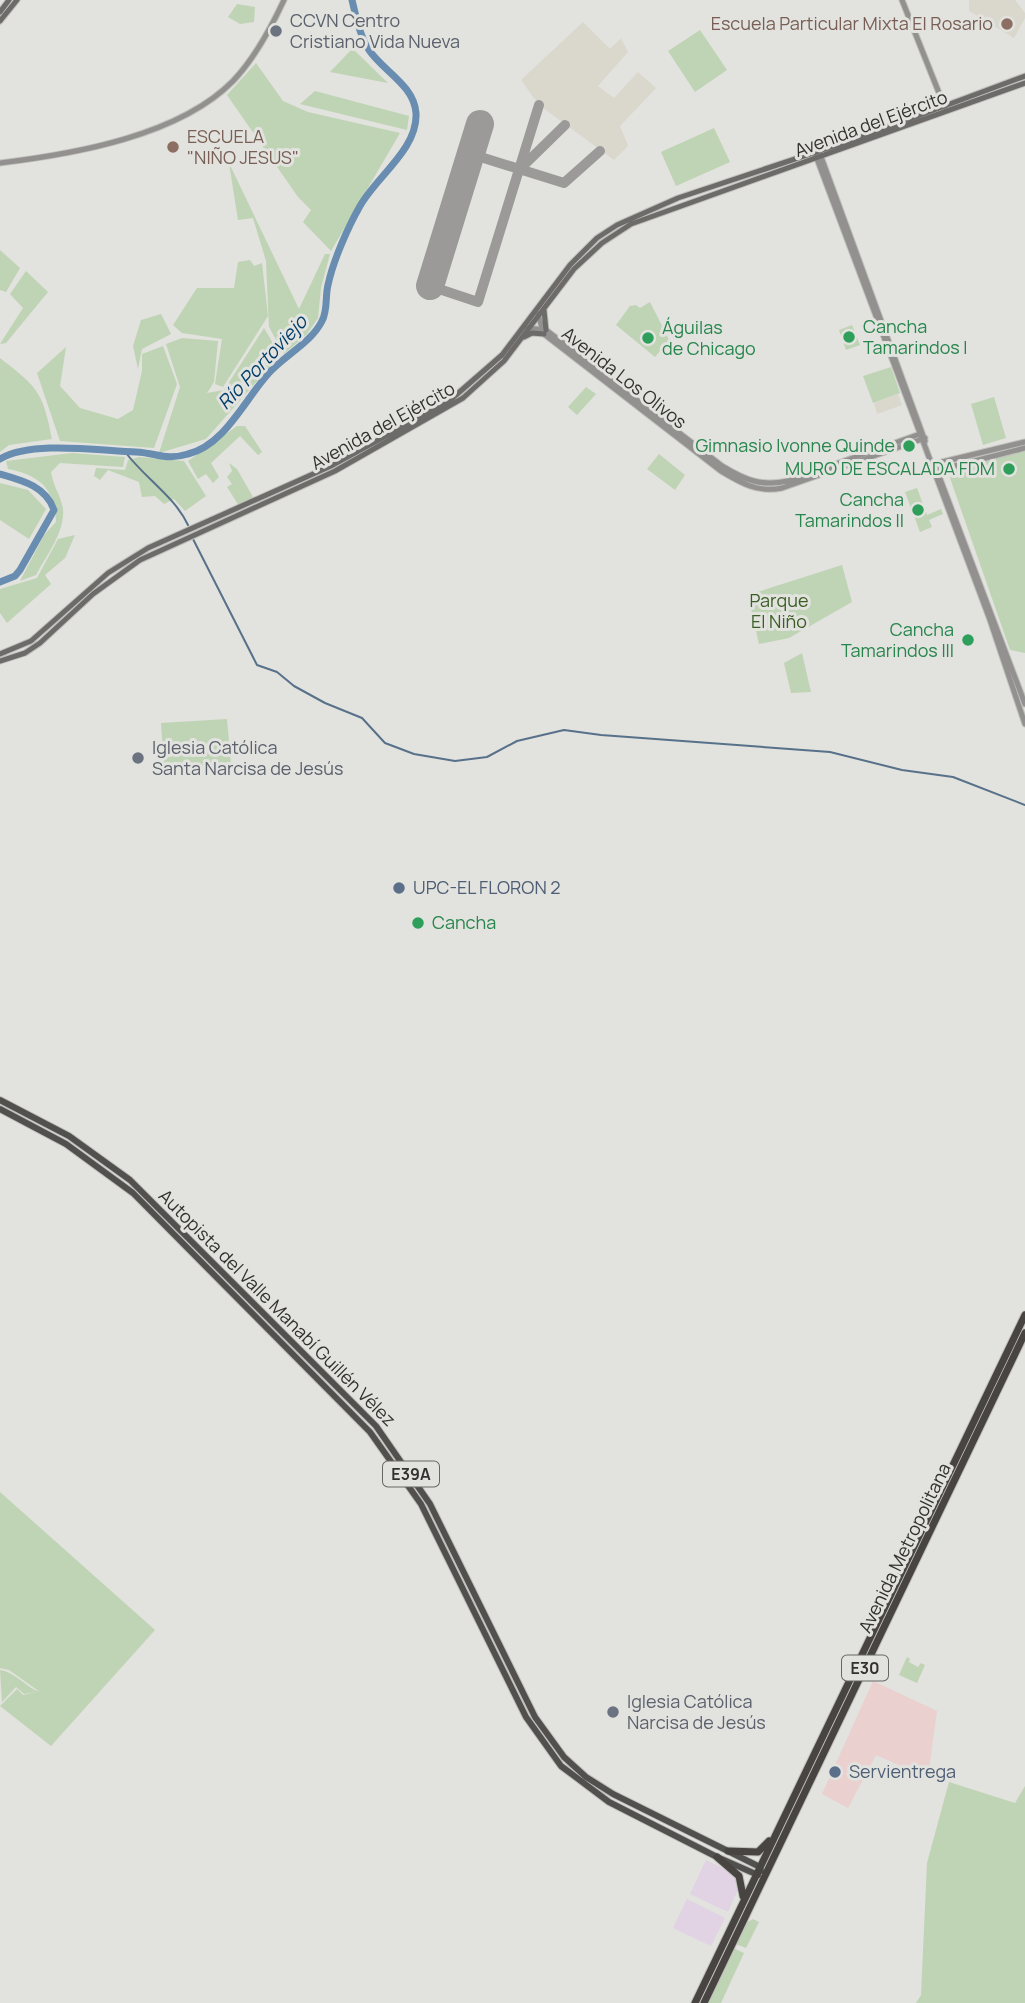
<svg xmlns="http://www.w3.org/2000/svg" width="1025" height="2003" font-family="Manrope,sans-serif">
	<rect width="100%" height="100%" fill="#e2e2de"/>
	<path fill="#e1d2e4" d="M706,1860L729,1871L738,1882V1889L728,1912L690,1894Z
		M687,1899L725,1918L711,1946L673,1928Z"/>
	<path fill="#ebd0d0" d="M873,1681L937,1711L928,1778L876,1755L848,1808L822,1794Z"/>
	<path fill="#dad8cd" d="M969,0H1015L1025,13V18L1014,38L969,11Z
		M583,22L610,49L621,38L628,52L598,86L614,98L638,72L656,88L620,126L628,146L614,160L539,105L521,80Z
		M898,394L902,405L877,414L874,403Z"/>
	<path fill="#bfd4b4" d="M237,4L255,7L254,22L240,24L228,17Z
		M700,30L727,70L695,92L668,51Z
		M352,49H353L388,83L330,72Z
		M256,63L283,101L308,112L400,133L331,251L303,222L311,210L298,197L227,95Z
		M315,91L409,116L407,130L300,104Z
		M714,128L730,162L676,186L661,152Z
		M229,163L299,309L325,254H330L321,288L318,318L307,334L284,354L269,327L266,261L253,218L238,220Z
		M0,250L20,268L6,292L0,290Z
		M250,260L254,266L262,263L268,316L223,387L215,384L222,339L182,333L173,325L197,288H234L238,262Z
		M26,271L48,292L6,343L0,344L23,308L10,294Z
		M650,302L669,340L655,357L616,325L630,306L636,305L640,308Z
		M161,314L171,334L142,349L138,369L133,346L141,320Z
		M852,325L860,345L846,350L839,330Z
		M264,328L280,355L206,439L159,453L180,387L166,344L182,338L218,341L214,382L207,393L224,390Z
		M163,346L177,384L154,448L60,441L37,373L66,347L60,386L80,408L118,419L133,410L142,371V354Z
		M0,358C37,387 43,391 52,439L9,445L0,452Z
		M891,367L900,393L873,403L863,376Z
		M586,387L596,394L577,415L568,407Z
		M994,397L1006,438L983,445L971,404Z
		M237,426H245L262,452L258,455L240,436L211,463L219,477L213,483L206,474L198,479L188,461Z
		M1025,451V653L1010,650L950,478L956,469Z
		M72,453L125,457L123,467L60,463L51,472C53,486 61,496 63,509C65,532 46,556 36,575L20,581L44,535L56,522C55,488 39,475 8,469L6,461Z
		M659,454L685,475L675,490L647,469Z
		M139,457L184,461L206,496L185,511L174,499L164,504L155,496L142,497L139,482L108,470L100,480L94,476L96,468L125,470L128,460Z
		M229,463L237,469L253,497L239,506L227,487L232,484L227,477L232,471Z
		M0,483L28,490L46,509L29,539L0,520Z
		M917,488L927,515L941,509L943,514L929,520L932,527L920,532L905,492Z
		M75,535L65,558L45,575L51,584L7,623L0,613V589L37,578L58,539Z
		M842,565L852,602L789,638L759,644L748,595Z
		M802,653L811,692L791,693L784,663Z
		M227,719L231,764L164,768L161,723Z
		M0,1492L155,1630L51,1746L0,1706L17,1689L23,1695L36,1692L24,1694L16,1687L2,1702L0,1670C15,1672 27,1688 40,1692L9,1670L0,1668Z
		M907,1657L910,1659L909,1662L918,1667L921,1663L925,1665L917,1683L899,1675Z
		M949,1782L1015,1803L1025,1786V2003H916L921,1995L927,1863Z
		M753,1919L759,1922L746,1948L736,1944L746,1923Z
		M733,1948L744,1953L721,2003H708Z"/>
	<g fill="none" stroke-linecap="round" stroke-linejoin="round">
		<path stroke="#58718a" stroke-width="2" d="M126,453C145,478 175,497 188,525
			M193,539L257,665L277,672L294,686L325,703L362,718L385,743L414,754L455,761L487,757L517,741L564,730L601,735L830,752L902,770L953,777L1025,805"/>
		<path stroke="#688db0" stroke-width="7" d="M0,459C32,440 100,451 136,452C158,453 165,461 188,454C225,445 245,399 269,373C285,355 311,343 322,321C328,310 325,296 328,285C333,261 348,227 360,206C376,177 418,149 416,113C414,85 383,71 369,50C360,36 356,17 352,0
			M0,474C21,480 46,486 54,510L20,570L15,576L0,582"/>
		<path stroke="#9b9a98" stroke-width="10" d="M471,154L564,183L600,151
			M522,167L565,125
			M430,286L478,302L539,105"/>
		<path stroke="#9b9a98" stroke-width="28" d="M430,286L480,124"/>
		<defs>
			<path id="tertiary" d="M902,0L945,108
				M820,154L925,441
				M816,156L989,617L1025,724
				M0,163C74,154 179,136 233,81C255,58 271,28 284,0
				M538,314L544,334L721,471C741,483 758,493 782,488L925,438
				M527,328L546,330L722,466C745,480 761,487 788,481L920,434
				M934,463L1025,704
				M934,464L1025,442
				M939,470L1025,448"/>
			<path id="secondary" d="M0,12L9,0
				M0,21L17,0
				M544,310L546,330
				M524,337L532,333L544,334
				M0,654L31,641L108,573L148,548L331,466L448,402L502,355L570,265L597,238L617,225L678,198L864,136L1025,76
				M0,661L25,653L40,643L93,594L140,560L335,471L463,398L504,361L574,269L602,243L631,224L1025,83"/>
			<path id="primary" d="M0,1100L69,1136L130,1180L376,1426L430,1504L535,1717L564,1757L586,1777L613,1794L760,1867L761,1871
				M0,1109L66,1144L133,1193L370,1432L421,1504L526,1717L561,1766L609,1802L717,1857L758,1875"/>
			<path id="trunk" d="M728,1851L758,1852L769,1841
				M717,1857L739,1876L743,1896
				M695,2003L1025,1315
				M704,2003L1025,1333"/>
		</defs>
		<use href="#tertiary" stroke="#bfbfbb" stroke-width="7"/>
		<use href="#secondary" stroke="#bfbfbb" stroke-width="7"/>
		<use href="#primary" stroke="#bfbfbb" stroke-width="8"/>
		<use href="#trunk" stroke="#bfbfbb" stroke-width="9"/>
		<use href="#tertiary" stroke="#929190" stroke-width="5"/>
		<use href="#secondary" stroke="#6d6b69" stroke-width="5"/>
		<use href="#primary" stroke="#52504e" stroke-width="6"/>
		<use href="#trunk" stroke="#474442" stroke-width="7"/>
	</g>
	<g fill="#8d6e63" stroke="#e2e2de" stroke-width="2.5">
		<circle cx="1007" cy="24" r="7"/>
		<circle cx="173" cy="147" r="7"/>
	</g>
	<g fill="#6b7280" stroke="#e2e2de" stroke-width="2.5">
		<circle cx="276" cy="31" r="7"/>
		<circle cx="138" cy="758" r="7"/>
		<circle cx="613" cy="1712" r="7"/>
	</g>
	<g fill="#2e9e5b" stroke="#e2e2de" stroke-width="2.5">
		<circle cx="849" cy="337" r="7"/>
		<circle cx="648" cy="338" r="7"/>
		<circle cx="909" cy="446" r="7"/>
		<circle cx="1009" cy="469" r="7"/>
		<circle cx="918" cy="510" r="7"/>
		<circle cx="968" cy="640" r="7"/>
		<circle cx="418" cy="923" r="7"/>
	</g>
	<g fill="#5c6f8a" stroke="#e2e2de" stroke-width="2.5">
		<circle cx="399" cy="888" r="7"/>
		<circle cx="835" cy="1772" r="7"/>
	</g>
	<g text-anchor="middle" stroke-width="6" stroke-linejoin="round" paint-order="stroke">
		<g fill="#e2e2de" stroke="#676664" stroke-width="2">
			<rect x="383" y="1461.5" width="56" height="25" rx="5"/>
			<rect x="842" y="1655.5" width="46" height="25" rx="5"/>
		</g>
		<g font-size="16" font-weight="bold" fill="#323130">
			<text x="411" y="1480">E39A</text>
			<text x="865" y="1674">E30</text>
		</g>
		<g font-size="18" fill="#5b616d" stroke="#e2e2de" text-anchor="start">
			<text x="290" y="27">CCVN Centro<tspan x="290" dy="21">Cristiano Vida Nueva</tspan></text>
			<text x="152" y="754">Iglesia Católica<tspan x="152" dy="21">Santa Narcisa de Jesús</tspan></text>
			<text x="627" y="1708">Iglesia Católica<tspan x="627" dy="21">Narcisa de Jesús</tspan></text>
		</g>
		<g font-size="18" fill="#785e54" stroke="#e2e2de" text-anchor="end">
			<text x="993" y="30">Escuela Particular Mixta El Rosario</text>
			<text x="187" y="143" text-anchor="start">ESCUELA<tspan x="187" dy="21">"NIÑO JESUS"</tspan></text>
		</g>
		<g font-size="18" fill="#323130" stroke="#e2e2de">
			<text transform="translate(871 124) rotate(-20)" y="6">Avenida del Ejército</text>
			<text transform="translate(624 378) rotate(38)" y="6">Avenida Los Olivos</text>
			<text transform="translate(383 426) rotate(-29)" y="6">Avenida del Ejército</text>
			<text transform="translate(277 1308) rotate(45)" y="6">Autopista del Valle Manabí Guillén Vélez</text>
			<text transform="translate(905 1548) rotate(-64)" y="6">Avenida Metropolitana</text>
		</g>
		<g font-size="18" fill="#27864d" stroke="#e2e2de" text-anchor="end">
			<text x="863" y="333" text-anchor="start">Cancha<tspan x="863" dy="21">Tamarindos I</tspan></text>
			<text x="662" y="334" text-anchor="start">Águilas<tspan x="662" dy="21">de Chicago</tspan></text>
			<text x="895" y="452">Gimnasio Ivonne Quinde</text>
			<text x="995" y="475">MURO DE ESCALADA FDM</text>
			<text x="904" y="506">Cancha<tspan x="904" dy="21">Tamarindos II</tspan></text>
			<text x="954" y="636">Cancha<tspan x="954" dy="21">Tamarindos III</tspan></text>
			<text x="432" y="929" text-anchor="start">Cancha</text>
		</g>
		<g font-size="18" fill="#3a5e23" stroke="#e2e2de">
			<text x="779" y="607">Parque<tspan x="779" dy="21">El Niño</tspan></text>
		</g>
		<g font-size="18" fill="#4e5e75" stroke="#e2e2de" text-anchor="start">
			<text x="413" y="894">UPC-EL FLORON 2</text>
			<text x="849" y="1778">Servientrega</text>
		</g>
		<g font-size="19" font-style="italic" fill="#003e6b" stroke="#e2e2de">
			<text transform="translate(262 362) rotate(-47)" y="7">Río Portoviejo</text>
		</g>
	</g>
</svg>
